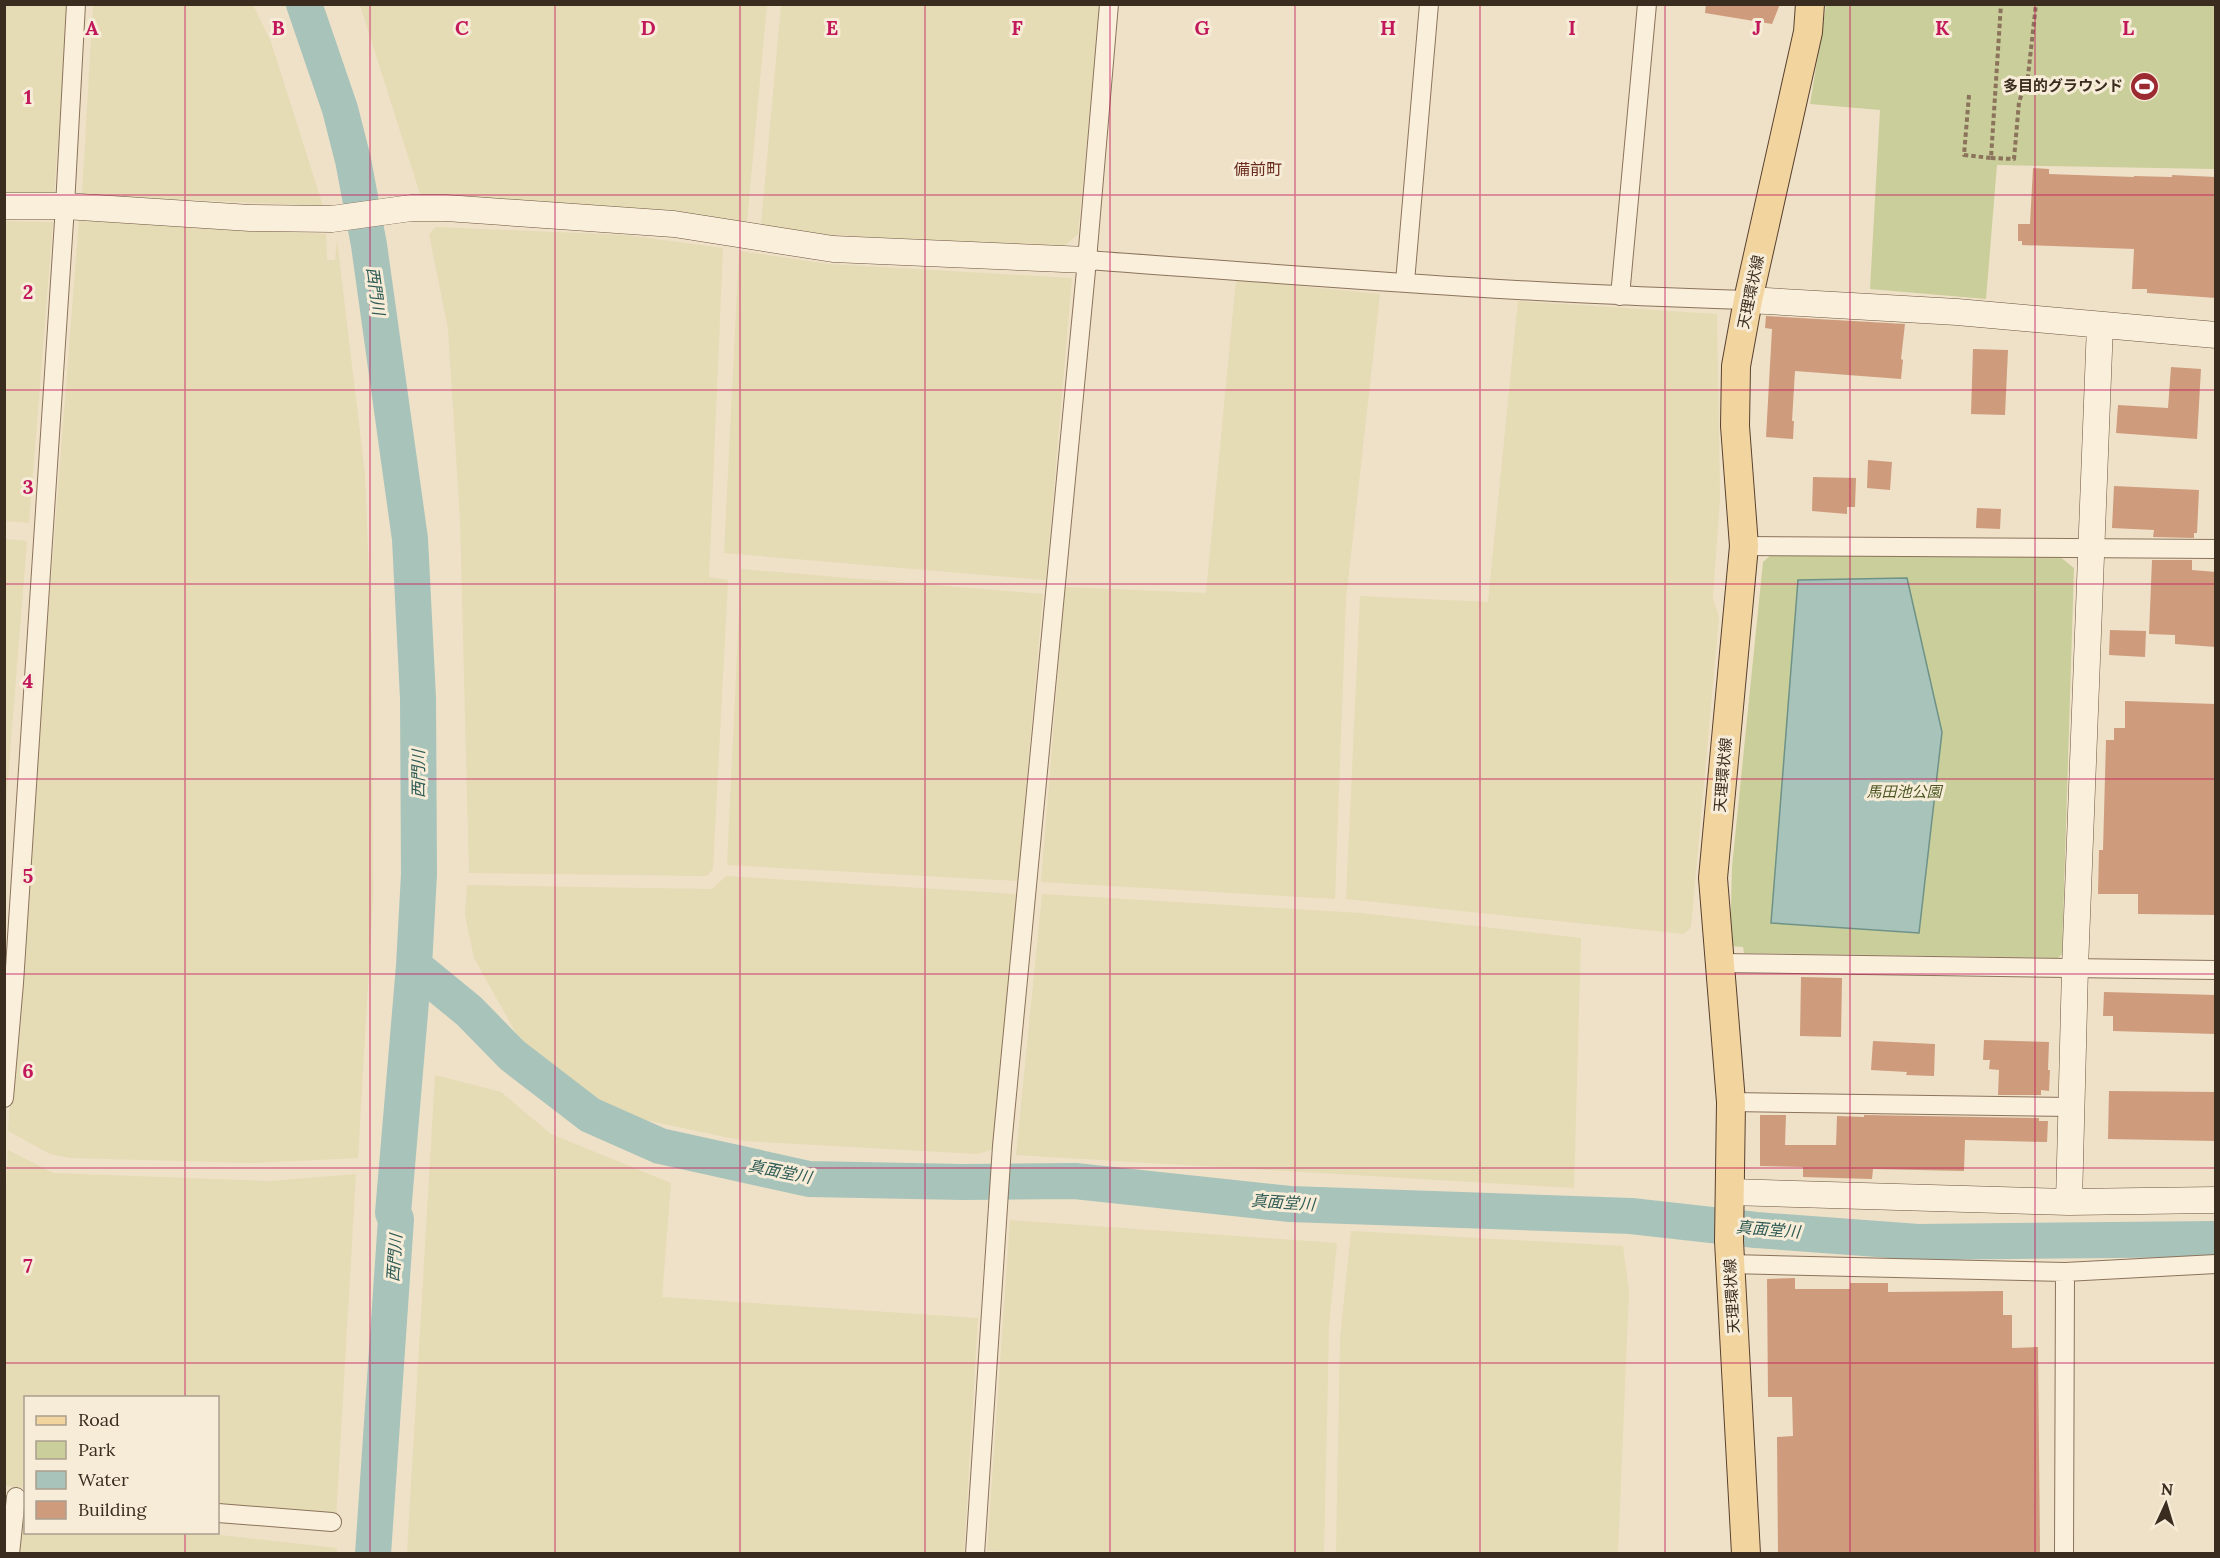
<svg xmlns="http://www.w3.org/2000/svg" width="2220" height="1558" font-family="Lora,'Noto Sans JP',serif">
	<rect width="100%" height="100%" fill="#efe1c7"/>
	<path fill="#e5dbb4" d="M4,5H68L54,194L5,195Z
		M93,5H253L271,42L323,206L82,195Z
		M360,5H767L747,221L421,197Z
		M781,5H1100L1078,234L1063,247L831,235L761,225Z
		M79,219L326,234L327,260H335L337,240L365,474L372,652L373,899L358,1158L253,1163L70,1158L50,1154L8,1131Z
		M5,221L53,222L29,523L5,521Z
		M436,227L625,235L723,248L709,577L728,580L713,869L707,876L469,873L460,519L448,329L429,234Z
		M739,251L829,264L1072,278L1046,580L724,553Z
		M1236,280L1380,294L1346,599L1335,899L1041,882L1065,587L1206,593Z
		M1518,301L1717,314L1720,498L1713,598L1719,617L1691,927L1684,934L1346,899L1360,596L1488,602Z
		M5,539L27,541L5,816L4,539Z
		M741,569L1043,594L1018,881L727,865Z
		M726,876L1017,894L994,1149L978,1154L744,1141L617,1114L565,1080L517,1035L474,958L465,915L467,885L712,889Z
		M1042,894L1360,913L1581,938L1574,1188L1016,1155Z
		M435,1075L501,1092L551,1134L671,1183L662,1297L978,1318L964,1553H407Z
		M8,1150L53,1173L270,1181L356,1174L336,1518L218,1507V1398H26L25,1488L5,1486L4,1231Z
		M1010,1220L1337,1243L1329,1327L1324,1553L1040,1554L987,1551Z
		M1351,1231L1623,1246L1629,1291L1618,1553H1336L1340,1338Z
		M22,1514L25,1515L26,1532H194L337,1548L336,1554H16Z"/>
	<path fill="#cace9a" d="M1826,5H2215V169L1997,165L1986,299L1870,289L1880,110L1810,104Z
		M1772,554L2059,556L2074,568L2062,954L2058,958L1744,953L1743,947L1730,946L1732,867L1763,562Z"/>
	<path fill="#a8c3ba" stroke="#6e9287" stroke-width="1.5" d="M1907,578L1942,732L1919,933L1771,923L1798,580Z"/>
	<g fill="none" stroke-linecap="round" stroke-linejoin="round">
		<path stroke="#a8c3ba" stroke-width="36" d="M304,4L340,109L353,160L369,245L410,539L418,698L419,874L414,966L393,1213L396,1219L373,1554
			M414,966L469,1011L512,1055L590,1115L660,1146L809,1179L963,1182L1075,1181L1290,1204L1631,1216L1756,1230L1918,1242L2216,1239"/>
	</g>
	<path fill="#ce9b7d" d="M1706,4H1780L1772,24L1705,13Z
		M2033,168L2049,169V174L2134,177V176L2172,177V175L2216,177V298L2147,293V289H2132L2134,249L2022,245V241H2018V224H2030Z
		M1766,316L1905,324L1901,359L1903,360L1901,379L1795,371L1792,421H1794L1793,439L1766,437L1772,329L1765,328Z
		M1973,349L2008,350L2005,415L1971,414Z
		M2171,367L2201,369L2197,439L2116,433L2118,405L2168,408Z
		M1868,460L1892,462L1890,490L1867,488Z
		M1813,477L1856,478L1855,507H1847V514L1812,511Z
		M2114,486L2199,490L2197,533H2194V538L2153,537L2154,530L2112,528Z
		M1977,508L2001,509L2000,529L1976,528Z
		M2152,560H2192V570L2216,572V647L2175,644V635L2149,634Z
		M2110,630L2146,631L2145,657L2109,655Z
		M2125,701L2216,704V915L2138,914V894H2098L2099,850H2103L2106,740H2114V728H2125Z
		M1801,977L1842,978L1841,1037L1800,1036Z
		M2104,992L2216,995V1034L2113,1031V1016H2103Z
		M1984,1040L2049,1042L2048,1070H2050L2049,1091L2041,1090V1095H1998L1999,1070L1989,1069L1990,1060H1983Z
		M1873,1041L1935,1044L1934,1076L1906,1075L1907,1072L1871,1070Z
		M2109,1091L2216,1092V1141L2108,1139Z
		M1760,1115H1786L1785,1145H1836L1837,1116L1864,1117V1115L2039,1118V1121H2048L2047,1142L1965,1140L1964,1171L1873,1169L1872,1179L1803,1177V1167L1760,1166Z
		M1795,1278V1289H1850V1283H1888V1292L2003,1291V1315H2012V1348L2038,1347L2040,1554H1778L1777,1437L1793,1436L1792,1397H1768L1767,1279Z"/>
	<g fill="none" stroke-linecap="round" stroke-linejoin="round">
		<defs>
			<path id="street" d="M1087,260C1307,276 1528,294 1748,300
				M1405,282L1429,4
				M1620,296L1647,4
				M1744,546L2216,549
				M1719,963L2216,970
				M4,1098L14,983L65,206L76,4
				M1731,1102L2072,1107
				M1730,1264L2065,1272L2216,1264
				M218,1513L332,1522
				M10,1554L16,1497
				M975,1554L1002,1146L1087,260L1109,4
				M2064,1554L2065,1272"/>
			<path id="secondary" d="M4,206H65L250,218L332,219L411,208H446L674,224L833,249L1087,260
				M1748,300L1957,312L2216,335
				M1729,1192L2069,1202L2216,1200
				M2069,1202L2075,968L2100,325"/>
			<path id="primary" d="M1746,1554L1729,1241L1731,1102L1713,878L1744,546L1735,426L1736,366L1748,300L1808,32L1810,4"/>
		</defs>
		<use href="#street" stroke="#8b735c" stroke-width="20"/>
		<use href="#secondary" stroke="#6d543f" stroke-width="27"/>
		<use href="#primary" stroke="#594130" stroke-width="30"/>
		<path stroke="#8b735c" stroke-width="4" stroke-dasharray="4.5 3" stroke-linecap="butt" d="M1969,95L1964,155L1991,158L2001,4
			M1991,158L2014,159L2019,102L2028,76L2036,4"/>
		<use href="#street" stroke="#f9efdb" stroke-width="18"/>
		<use href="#secondary" stroke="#f9efdb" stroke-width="26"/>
		<use href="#primary" stroke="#f2d49f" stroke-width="28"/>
	</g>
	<path fill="none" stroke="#c2185b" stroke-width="1.5" stroke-opacity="0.55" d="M185,4V1398M370,4V1554M555,4V1554M740,4V1554M925,4V1554M1110,4V1554M1295,4V1554M1480,4V1554M1665,4V1554M1850,4V1554M2035,4V1554M4,195H2216M4,390H2216M4,584H2216M4,779H2216M4,974H2216M4,1168H2216M4,1363H2216M185,1532V1554"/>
	<defs>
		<symbol id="stadium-disc" viewBox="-11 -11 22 22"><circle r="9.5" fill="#9b2b31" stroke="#f6ecd7"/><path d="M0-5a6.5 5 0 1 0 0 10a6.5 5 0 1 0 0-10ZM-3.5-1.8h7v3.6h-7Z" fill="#fff"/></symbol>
	</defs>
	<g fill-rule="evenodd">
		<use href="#stadium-disc" x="2128" y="70" width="33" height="33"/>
	</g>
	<g text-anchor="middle" stroke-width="6" stroke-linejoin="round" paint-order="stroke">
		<g font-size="15" font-weight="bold" fill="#3b2c20" stroke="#f6ecd7" text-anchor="end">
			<text x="2123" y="91">多目的グラウンド</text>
		</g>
		<g font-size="15" fill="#3b2c20" stroke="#f6ecd7">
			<text transform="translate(1751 292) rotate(-78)" y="5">天理環状線</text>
			<text transform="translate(1723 775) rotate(-85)" y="5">天理環状線</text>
			<text transform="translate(1732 1296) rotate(-93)" y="5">天理環状線</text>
		</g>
		<g font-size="15" font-style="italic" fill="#4e5826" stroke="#f6ecd7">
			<text x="1904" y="797">馬田池公園</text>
		</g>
		<g font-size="16" fill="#692b1e" stroke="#f6ecd7">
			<text x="1258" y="175">備前町</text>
		</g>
		<g font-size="16" font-style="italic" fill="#2f5b56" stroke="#f6ecd7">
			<text transform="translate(376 291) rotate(82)" y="6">西門川</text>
			<text transform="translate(418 774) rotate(-90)" y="6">西門川</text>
			<text transform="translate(780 1171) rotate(11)" y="6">真面堂川</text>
			<text transform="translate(1283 1202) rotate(4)" y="6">真面堂川</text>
			<text transform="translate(1768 1229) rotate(5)" y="6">真面堂川</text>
			<text transform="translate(394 1258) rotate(-86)" y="6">西門川</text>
		</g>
	</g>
	<g font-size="20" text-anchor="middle" font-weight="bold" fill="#c2185b" stroke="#f6ecd7" stroke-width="6" stroke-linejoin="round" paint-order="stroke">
		<text x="92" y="35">A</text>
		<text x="278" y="35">B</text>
		<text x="462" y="35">C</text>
		<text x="648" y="35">D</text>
		<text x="832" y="35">E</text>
		<text x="1017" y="35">F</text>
		<text x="1202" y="35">G</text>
		<text x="1388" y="35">H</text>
		<text x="1572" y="35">I</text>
		<text x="1757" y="35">J</text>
		<text x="1942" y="35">K</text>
		<text x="2128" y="35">L</text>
		<text x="28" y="104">1</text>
		<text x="28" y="299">2</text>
		<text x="28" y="494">3</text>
		<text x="28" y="688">4</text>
		<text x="28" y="883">5</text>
		<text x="28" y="1078">6</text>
		<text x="28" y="1273">7</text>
	</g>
	<rect width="2220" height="1558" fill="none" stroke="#3b2c20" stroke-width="12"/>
	<rect x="24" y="1396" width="195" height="138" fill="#f6ecd7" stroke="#ab9f8e" stroke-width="1.5"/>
	<rect x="36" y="1416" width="30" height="9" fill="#f2d49f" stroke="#ab9f8e" stroke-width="1.5"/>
	<text x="78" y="1426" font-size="18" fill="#3b2c20">Road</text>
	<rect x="36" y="1441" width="30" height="18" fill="#cace9a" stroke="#ab9f8e" stroke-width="1.5"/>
	<text x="78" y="1456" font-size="18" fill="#3b2c20">Park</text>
	<rect x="36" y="1471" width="30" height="18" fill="#a8c3ba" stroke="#ab9f8e" stroke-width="1.5"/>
	<text x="78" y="1486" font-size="18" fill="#3b2c20">Water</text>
	<rect x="36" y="1501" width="30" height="18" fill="#ce9b7d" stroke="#ab9f8e" stroke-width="1.5"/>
	<text x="78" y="1516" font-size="18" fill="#3b2c20">Building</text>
	<g transform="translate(2166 1504) rotate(4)" stroke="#f6ecd7" stroke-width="4.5" paint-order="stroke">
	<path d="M0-4.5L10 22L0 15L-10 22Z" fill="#3b2c20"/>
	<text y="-9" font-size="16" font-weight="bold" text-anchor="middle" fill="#3b2c20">N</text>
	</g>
</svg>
